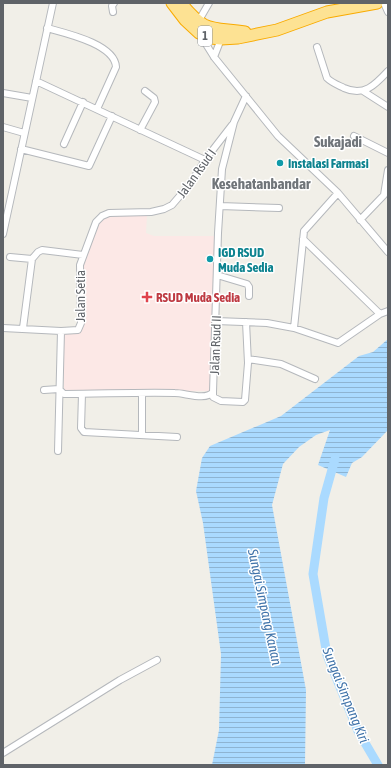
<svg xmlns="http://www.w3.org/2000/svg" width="391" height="768" font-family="'Asap Condensed',sans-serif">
	<defs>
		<pattern id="water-rules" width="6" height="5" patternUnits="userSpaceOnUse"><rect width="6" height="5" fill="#aadaff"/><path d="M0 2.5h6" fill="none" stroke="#8eb4d2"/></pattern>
	</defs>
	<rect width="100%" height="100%" fill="#f1efe8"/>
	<path fill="#fce8e6" d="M147,215L146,233L154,236H214L210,391L64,392L63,333L82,331V264L98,222L106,216Z"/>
	<path fill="url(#water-rules)" d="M388,339V430L362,457L352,463L346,477L318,465L330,430L316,435L299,447L283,464L272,505L306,690L305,765H212L219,730L221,654L203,523L196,491L202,458L210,446L281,416L359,356L373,352Z"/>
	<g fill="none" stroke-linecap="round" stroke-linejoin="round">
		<path stroke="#aadaff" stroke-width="9" d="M335,459L324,498L313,574L327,655L358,731L378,765"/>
		<defs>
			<path id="street" d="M384,3L388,12
				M113,12L112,6L114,3
				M198,22L209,3
				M47,28C65,33 115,44 116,67L97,109
				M199,33L214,57L278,136L338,193L388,252
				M317,47L327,78C332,83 338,85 344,88C364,97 375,85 388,71
				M214,57L221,39
				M36,81L205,160
				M363,91L388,107
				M3,93L32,98
				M3,127L24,133
				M140,130L155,102L154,98L145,91
				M354,136L388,153
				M64,144L83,102
				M21,149L89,166L112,116
				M220,206L279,208
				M360,220L384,195L388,170
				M3,234L53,3
				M303,239L380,314
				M10,257L32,259L38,252L42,250L83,255
				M217,275L247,284L249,287V296
				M216,321L267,323L294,328L338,343L380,314L388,311
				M3,328L61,331L78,330L81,323L80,265L96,222L102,216L109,213L151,212L164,209L172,205L190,184L205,160L232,125
				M23,328L32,259
				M294,328L304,231L338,193
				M248,359L281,364L315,379
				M59,389L64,394C101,394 138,392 175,393C185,393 206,401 213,392L218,233L222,169L234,122L246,96
				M44,390L59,389
				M213,392V397L221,401L243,402L245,400L248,363L246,322
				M82,394L81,428L84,432L177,437
				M142,435V393
				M58,451L61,331
				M3,753L120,680L157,660"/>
			<path id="highway" d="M172,3L185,20L199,33L211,38L221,39L238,38L277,30L327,12L377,3
				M181,3C206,33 209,27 245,32"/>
		</defs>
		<use href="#street" stroke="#b5b8bc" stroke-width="8"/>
		<use href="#highway" stroke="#f9ab00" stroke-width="13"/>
		<use href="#street" stroke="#fff" stroke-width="6"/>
		<use href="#highway" stroke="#fde293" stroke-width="11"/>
	</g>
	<g fill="#0f9aa8" stroke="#fff" stroke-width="1.5">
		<circle cx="280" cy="163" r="4"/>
		<circle cx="210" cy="259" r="4"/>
	</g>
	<path fill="#e0444e" stroke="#fff" stroke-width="1.5" d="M145 291h4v4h4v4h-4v4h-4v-4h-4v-4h4z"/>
	<g text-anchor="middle" stroke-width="3" stroke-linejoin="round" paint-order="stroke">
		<rect fill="#fff" stroke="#8f9295" stroke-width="1" x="198" y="26" width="14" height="20" rx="3"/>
		<g font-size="12" font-weight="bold" fill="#5f6368">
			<text x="205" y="40">1</text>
		</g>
		<g font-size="13" font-weight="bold" fill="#0d838f" stroke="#fff" text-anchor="start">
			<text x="288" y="168">Instalasi Farmasi</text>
			<text x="218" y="257">IGD RSUD<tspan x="218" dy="15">Muda Sedia</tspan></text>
		</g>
		<g font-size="13" fill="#5f6368" stroke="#fff">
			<text transform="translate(196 173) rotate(-54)" y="5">Jalan Rsud I</text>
			<text transform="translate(80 296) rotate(-90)" y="5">Jalan Setia</text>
			<text transform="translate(215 345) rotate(-88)" y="5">Jalan Rsud II</text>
		</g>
		<g font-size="13" font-weight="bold" fill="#be3a42" stroke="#fff" text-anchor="start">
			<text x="156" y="302">RSUD Muda Sedia</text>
		</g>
		<g font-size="14" font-style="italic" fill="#4174aa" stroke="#fff">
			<text transform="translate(265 607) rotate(78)" y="5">Sungai Simpang Kanan</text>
			<text transform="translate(346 695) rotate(68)" y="5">Sungai Simpang Kiri</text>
		</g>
		<g font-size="15" font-weight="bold" fill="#70757a" stroke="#fff">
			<text x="338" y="147">Sukajadi</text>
			<text x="261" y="189">Kesehatanbandar</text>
		</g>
	</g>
	<rect width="391" height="768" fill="none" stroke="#5f6368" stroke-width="8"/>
</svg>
